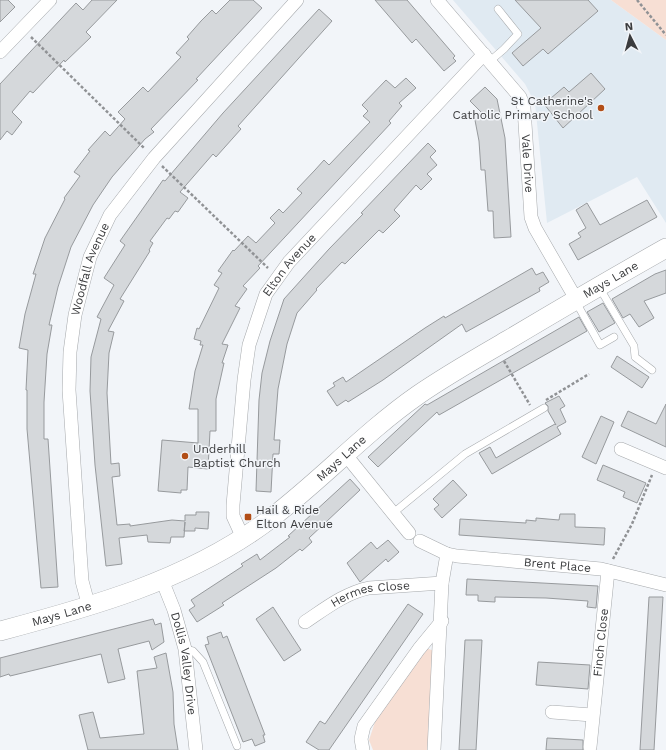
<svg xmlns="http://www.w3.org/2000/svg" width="666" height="750" font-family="'Work Sans',sans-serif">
	<rect width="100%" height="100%" fill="#f2f5f9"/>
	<path fill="#e0eaf2" d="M453,0H611L666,40V223L637,177L547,223L535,103L525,84Z"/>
	<path fill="#f7dfd4" d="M611,0H666V40Z
		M426,649H429L434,651L428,750H373L369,740L376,719Z"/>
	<path fill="#d5d8db" stroke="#979a9d" d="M0,0H8L15,7L0,22Z
		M92,0H117L86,32L91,37L65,62L64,60L33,93L30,91L12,112L22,122L12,135L7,131L0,140V84L76,3L83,10Z
		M230,0H253L262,8L196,79L198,80L151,129L154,132L145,139L112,177L93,205L71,247L58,287L49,325H52L47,354L44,402V439H48L58,587L41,588L27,429V390H26L28,350L19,348L25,314L36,274H33L45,238L65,199L64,198L80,176L74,172L90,151L88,150L105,131L110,136L125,119L118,112L143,87L148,92L181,57L176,53L189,39L187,37L201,21L212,10L216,14Z
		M375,0H407L455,56L453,58L456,61L444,71L416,39L412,43Z
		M515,0H588L598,11L548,54L543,49L523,66L512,53L541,28Z
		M319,9L332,21L238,126L241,129L216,157L213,154L180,192L188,198L178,212L175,211L169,219L167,218L150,241L153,243L149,250L150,251L120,299L124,301L108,331L114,332L109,353L107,393L111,464L119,463L120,476L112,477L117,525L130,524V526L172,520L185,521V515H196V512H209L208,529L195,528V531H184L185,522L184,537H171L170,543L148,542L147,535L119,538L122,564L106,566L95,465L90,391L91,357L101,319L97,317L114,285L104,278L125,245L120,241L163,180L165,181L223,113Z
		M591,73L605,89L563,128L544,104L564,87L569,92Z
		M406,78L416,88L399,103L402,106L389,121L391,123L258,266L260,268L243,286L247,289L235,306L240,308L222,344L228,345L222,363H224L216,399V431H210L208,469L188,467L187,490H181V493L158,491L162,440L198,443V409H189L195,371L203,345H200L201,341L194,339L197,328L199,329L219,288L214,285L222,273L218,271L233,250L234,251L248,236L256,243L275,223L270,218L279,209L283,213L302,193L297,189L315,170L324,160L329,165L370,122L363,116L368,111L362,105L386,80L395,88Z
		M485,87L497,99L505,138L511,237L494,238L493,211H488L485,170H481L479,141L474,115L482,113L470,101Z
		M428,143L436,151L430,157L437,165L427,174L432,179L421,190L416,185L394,210L400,216L383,233L379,230L345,264L342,262L316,289L317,290L297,313L287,344L278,389L274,440H280L279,454H273L271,492L256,491L259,400L262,373L270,341L284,299L329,249L363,214L361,213Z
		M647,200L657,217L578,260L569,244L581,237L578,233L586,228L576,210L587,203L600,225Z
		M532,268L536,275L543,272L549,282L539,288L540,291L466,332L462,324L383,380L348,402L346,400L337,406L327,391L335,386L333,383L343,377L346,382L425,328L444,316L445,318Z
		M666,270V293L644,301L654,318L639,327L630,314L623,318L612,299L655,274Z
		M603,303L615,323L599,332L587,312Z
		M579,317L587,331L439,415L437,412L378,467L368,457L425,404L427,405Z
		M617,356L649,377L642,388L611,367Z
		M559,396L565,406L560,409L566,422L557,427L561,434L492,474L479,453L490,447L496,458L537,434L555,424L556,425L548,411V406L545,403Z
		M666,404V447L621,426L628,411L656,424Z
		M601,416L614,422L596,464L582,457Z
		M603,465L646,483L637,503L623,497L625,492L597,480Z
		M350,479L360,490L309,538L312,542L302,551L300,549L276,568L222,603L224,605L197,622L189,610L195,606L191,600L243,566L241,564L257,554L260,560L290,537L288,536Z
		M453,480L467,495L442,518L434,509L439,505L433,499Z
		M560,514H575V527L605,528L604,545L459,535L460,519L526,523V520L536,521V518L559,520Z
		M388,540L399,552L388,562L386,559L360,582L347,563L371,542L377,549Z
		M467,579L598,586L596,608L587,607L588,601L546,598L495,597V602L478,601V595H466Z
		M649,597H663L658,680L654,750H640Z
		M408,604L423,614L329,750H319L306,742L320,721L325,724Z
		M273,607L301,650L284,661L256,619Z
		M153,619L155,625L161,623L164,642L152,650L149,641L118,649L125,679L108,683L101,654L10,676L9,674L0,677V658Z
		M221,632L223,638L227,636L265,735H263L265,742L255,746L252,739L243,742L205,645L209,644L207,637Z
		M465,640H482L476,750H459Z
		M166,653L173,692L174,724L178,750H88L79,715L93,712L100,738L144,734L137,671L157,668L154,657Z
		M538,662L590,665L588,689L536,685Z
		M547,738L583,740V750H546Z"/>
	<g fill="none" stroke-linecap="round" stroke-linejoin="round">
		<defs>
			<path id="lane" d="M490,61L504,49L518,34L498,9
				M599,287L634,346L635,357L652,370
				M576,302L600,345L614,337
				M392,514L465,454L544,408
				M185,649L193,651L203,662L237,746"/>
			<g id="street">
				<path id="s1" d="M437,0L520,97L524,108L531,217L535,228L576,299"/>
				<path d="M0,52L50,0"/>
				<path d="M621,449L666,468"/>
				<path d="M345,454L409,533"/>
				<path id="s2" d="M243,538L233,516V505L244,380L249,345L266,294L289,262L484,54"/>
				<path id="s3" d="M420,541L447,554L457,556L601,569L666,585"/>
				<path id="s4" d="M162,580L174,610L185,649L196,750"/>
				<path id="s5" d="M89,607L82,581L69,390L70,352L75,315L90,257L110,215L154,158L297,0"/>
				<path id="s6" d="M305,622C326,608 345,593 369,588L442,583"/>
				<path d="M552,712L592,715"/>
				<path id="s7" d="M590,747L608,571"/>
				<path d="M363,750L361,739L364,726L419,649L442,621"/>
				<path d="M434,750L442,583L447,554"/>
			</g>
			<g id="secondary">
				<path id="s8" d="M0,631C91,607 184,581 262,525C317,485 362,434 418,395C447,375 477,358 508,340C560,309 613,278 666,248"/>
			</g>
		</defs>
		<use href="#lane" stroke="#a6a9ac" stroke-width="8"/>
		<use href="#street" stroke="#a6a9ac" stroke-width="14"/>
		<use href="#secondary" stroke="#a6a9ac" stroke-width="20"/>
		<path stroke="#909295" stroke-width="2.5" stroke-dasharray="3 2" stroke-linecap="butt" d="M637,0L666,35
			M31,37L145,149
			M162,166L268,268
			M504,361L530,405
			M546,400L589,374
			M613,559L632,524L652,475"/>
		<use href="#lane" stroke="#fff" stroke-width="7"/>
		<use href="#street" stroke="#fff" stroke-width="13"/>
		<use href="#secondary" stroke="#fff" stroke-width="19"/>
	</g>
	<g fill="#b24e17" stroke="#f2f5f9" stroke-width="1.5">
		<circle cx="601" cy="108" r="4"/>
		<circle cx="185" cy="456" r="4"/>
		<rect x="244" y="513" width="8" height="8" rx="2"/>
	</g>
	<g text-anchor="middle" stroke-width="3" stroke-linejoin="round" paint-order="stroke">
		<g font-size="12" fill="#3b3c3e" stroke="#f2f5f9" text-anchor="start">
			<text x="593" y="105" text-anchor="end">St Catherine's<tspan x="593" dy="14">Catholic Primary School</tspan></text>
			<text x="193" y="453">Underhill<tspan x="193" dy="14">Baptist Church</tspan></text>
			<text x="256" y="514">Hail &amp; Ride<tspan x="256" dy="14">Elton Avenue</tspan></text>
		</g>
		<g font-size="12" fill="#3b3c3e" stroke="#f2f5f9">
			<text dy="4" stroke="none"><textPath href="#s1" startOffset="195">Vale Drive</textPath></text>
			<text dy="4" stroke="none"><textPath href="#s2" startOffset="287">Elton Avenue</textPath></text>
			<text dy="4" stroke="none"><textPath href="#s5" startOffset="342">Woodfall Avenue</textPath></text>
			<text dy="4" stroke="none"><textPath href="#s8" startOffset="712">Mays Lane</textPath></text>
			<text dy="4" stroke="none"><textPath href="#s8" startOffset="388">Mays Lane</textPath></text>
			<text dy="4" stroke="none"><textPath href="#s3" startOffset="141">Brent Place</textPath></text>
			<text dy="4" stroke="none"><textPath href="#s6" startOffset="73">Hermes Close</textPath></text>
			<text dy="4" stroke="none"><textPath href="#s8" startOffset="64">Mays Lane</textPath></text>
			<text dy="4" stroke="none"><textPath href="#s7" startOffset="105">Finch Close</textPath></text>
			<text dy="4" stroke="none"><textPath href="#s4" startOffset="87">Dollis Valley Drive</textPath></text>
		</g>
	</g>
	<g transform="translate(630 36) rotate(354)" stroke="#f2f5f9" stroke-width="3" paint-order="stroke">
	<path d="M0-3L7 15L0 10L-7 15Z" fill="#3b3c3e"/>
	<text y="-6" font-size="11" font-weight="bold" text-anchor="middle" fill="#3b3c3e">N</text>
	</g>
</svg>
